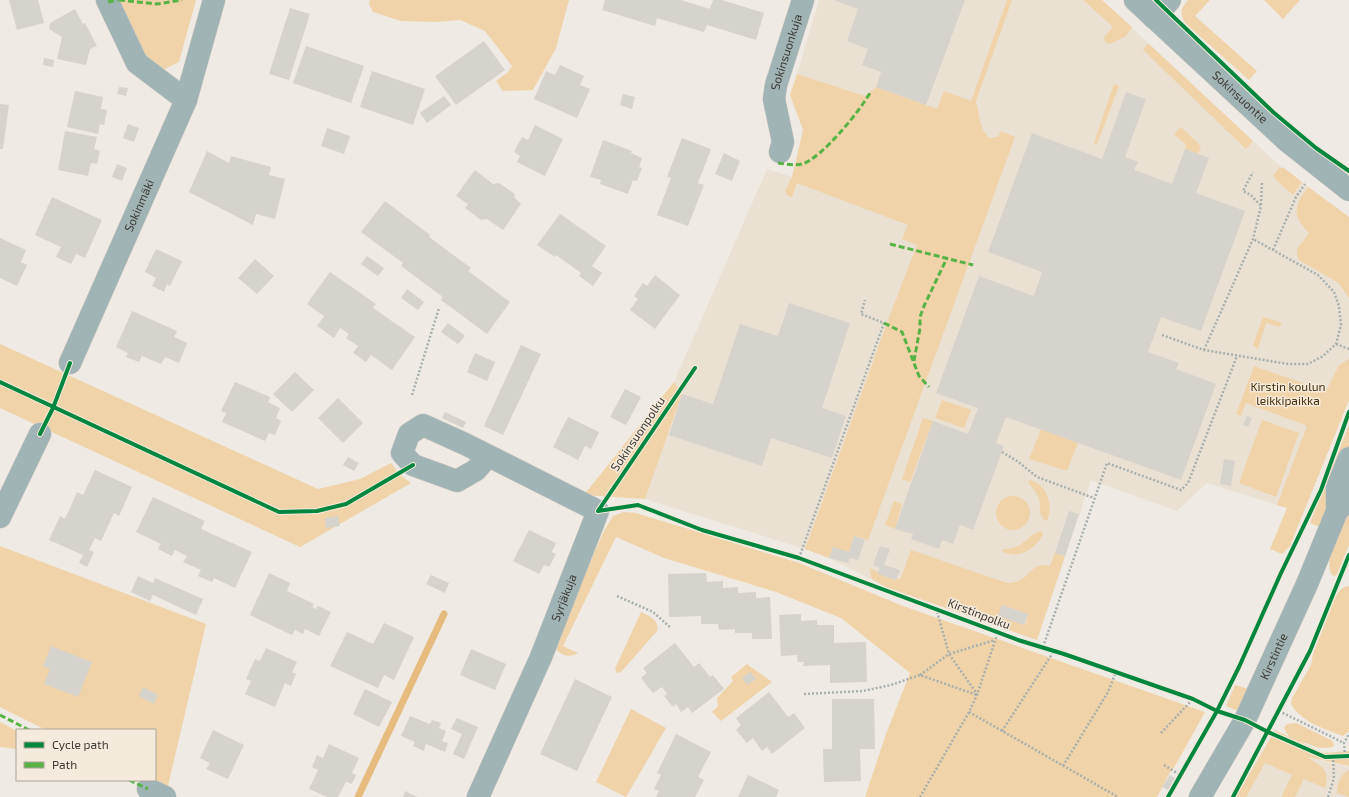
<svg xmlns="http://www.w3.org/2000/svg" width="1349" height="797" font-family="'Exo 2',sans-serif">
	<rect width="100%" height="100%" fill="#efeae3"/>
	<path fill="#ebe1d3" d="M819,0H1102L1278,164L1349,217V374L1287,508L1207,483L1177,511L1091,480L1037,640L886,587L829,558L808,550L645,499L682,394L674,382L767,169L792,177L865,96L797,74Z
		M1271,749L1340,765L1349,766V797H1242Z"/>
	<path fill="#f0d3a8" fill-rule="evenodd" d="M115,0H196L179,62L165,69L147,59Z
		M370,0H569L556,48L533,90L503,91L496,81L508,72L512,66L485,31L460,20L435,22L401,21L373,12L369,4Z
		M1007,0H1012L976,101L980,121L983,130L989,138L998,137L1001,131L1015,137L868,540L854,536L849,552L833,547L829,558L805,549L888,320L917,245L902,239L908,225L797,183L792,197L787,195L785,191L792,177L803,130L790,95L797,74L865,96L876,87L937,109L944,91L971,101Z
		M1083,0H1102L1132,27L1126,36L1110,44L1105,42L1104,37L1113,27Z
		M1188,0H1210L1195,16L1257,71L1249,80L1185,23C1179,12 1181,9 1188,0Z
		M1264,0H1300L1283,19Z
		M1149,44L1253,141L1246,149L1143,50L1146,45Z
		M1114,84L1119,86L1097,144L1094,143Z
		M1181,127L1201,146L1198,154L1185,149L1186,145L1174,134Z
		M1279,168H1284L1302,182L1293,195L1274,178V174Z
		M1308,187L1349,217V298L1340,285L1337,282L1299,260L1297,256V249L1309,233C1291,214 1294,207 1308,187Z
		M1263,317L1282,323L1279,327L1266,323L1258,349L1253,345Z
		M0,344L318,489L360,479L391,463L399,474L411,483L300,547L0,408Z
		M1349,359V400L1290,546L1282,554L1270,549L1287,508L1277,505L1307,426L1246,403L1241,416L1236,414L1254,366L1326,391L1339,365Z
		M674,382L682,394L645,499L584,495Z
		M942,400L971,410L964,428L935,418Z
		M923,418L933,421L910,482L902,479Z
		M1262,420L1299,433L1276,497L1239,483Z
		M1349,425V452L1319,527L1310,523Z
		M1041,429L1078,443L1067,471L1029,459Z
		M1030,480C1047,484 1054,506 1047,521C1037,518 1041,506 1039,498C1036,492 1032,487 1028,482Z
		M996 513a17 17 0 1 1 34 0a17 17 0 1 1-34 0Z
		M894,501L902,504L895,529L885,525Z
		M1349,511V545L1337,574L1335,576L1332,575C1322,561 1343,526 1349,511Z
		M624,512L636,513L799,563L903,606L1205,712L1175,766L1170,772L1157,797H865L886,734L910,673L841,618L776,592L664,558L616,537L563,646L578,653C568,659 558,655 553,644L604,531L613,516Z
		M1040,531L1042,532L1043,535C1034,550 1020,559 1003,552L1002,550C1006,548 1011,549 1015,547C1025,544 1030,534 1040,531Z
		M0,546L206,624L167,790L148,780H155V730H46L0,707Z
		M911,550L1007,583C1011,583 1016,582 1020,580C1033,573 1032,562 1050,566L1055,553L1065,556L1037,640L886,587L872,579L869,568L878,572V574L896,580L897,578L900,580ZM1002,605L1028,614L1025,625L999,616Z
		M1349,586V731L1343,736C1325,729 1301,722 1291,704L1292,698L1311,665L1313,654L1335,598C1339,591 1341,587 1349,586Z
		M641,612C649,616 660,620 657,631L621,672L617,673L615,669Z
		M747,664L772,682L721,721L712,712L718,706L717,698L733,681L731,677Z
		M1235,685L1248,689L1238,711L1226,706Z
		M631,709L666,728L626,797L596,782Z
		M0,722L17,731V749L0,747Z
		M1296,723L1331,740L1334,744L1333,747C1316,750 1313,744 1300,742L1324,753L1349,751V766L1308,757C1320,768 1331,767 1325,788L1304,779L1295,797H1281L1292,775L1265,763L1246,797H1236L1275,730L1290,737L1287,734L1284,728L1287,724Z
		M1349,770V797L1337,793C1337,783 1340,775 1349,770Z"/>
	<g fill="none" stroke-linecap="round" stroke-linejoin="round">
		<path stroke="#e6bc7e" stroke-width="7" d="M358,797L444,614"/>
	</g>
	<path fill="#d6d2cc" d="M9,0H38L44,23L17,30Z
		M605,0H681L710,9L713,0H722L764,13L756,40L707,25L704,32L657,18L655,26L602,10Z
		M834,0H965L926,105L876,87L881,72L862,65L868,49L847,41L858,9Z
		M290,8L310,14L289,80L269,74Z
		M75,9L83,24L85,23L97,46L90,49L86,65L57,59L62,37L49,29L50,23Z
		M484,41L505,70L456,105L435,76Z
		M306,46L364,66L351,103L293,83Z
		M44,58L54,60L53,67L43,65Z
		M560,65L584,76L580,85L590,89L577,118L534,99L546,71L555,75Z
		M372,71L425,89L413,125L360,107Z
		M119,87L128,88L126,96L117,94Z
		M75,91L103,97L101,109L107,110L104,125L100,124L98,134L67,127Z
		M1126,92L1146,99L1125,157L1138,162L1134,170L1172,184L1185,149L1209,158L1196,193L1245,211L1201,331L1161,317L1148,352L1179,363L1176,369L1216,384L1181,480L1006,417L996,443L1004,446L973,530L960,525L953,544L942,540L939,549L911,539L913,534L895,529L933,421L968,434L978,408L936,393L979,276L1034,296L1042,272L988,252L1032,133L1102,159Z
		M623,94L635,97L632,109L620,105Z
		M444,96L451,105L427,123L420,113Z
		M0,104L9,105L3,149H0Z
		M128,124L139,128L134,142L123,138Z
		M535,125L563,139L545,176L517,162L520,156L514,152L522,137L528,140Z
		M327,128L350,136L344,154L321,146Z
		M65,131L97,137L94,149L100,151L97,164L91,163L88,176L58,170Z
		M682,138L711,149L698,183L704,185L688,226L657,215L671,178L667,177Z
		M603,140L632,151L631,153L642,158L639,167L642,168L637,181L633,180L628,194L600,184L601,180L590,177Z
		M207,151L229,163L231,156L271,167L269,175L285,179L275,219L256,214L253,225L189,192Z
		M724,153L740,161L732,181L715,174Z
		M117,164L127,168L122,181L112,177Z
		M475,170L493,184L499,183L515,194L514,197L521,204L503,230L487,219L481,220L465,208L468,204L456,196Z
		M52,197L102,220L85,258L76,254L71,264L56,257L61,247L35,235Z
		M385,201L430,235L429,237L471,268L468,271L510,302L487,334L441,300L443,297L401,266L403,263L361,232Z
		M560,214L606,246L592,266L602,273L593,286L579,276L581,273L556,255L555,257L537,245Z
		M0,238L26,250L21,262L27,265L17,286L0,278Z
		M156,249L182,261L170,286L167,284L164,292L152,286L156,278L145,272Z
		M367,256L384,268L378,276L361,264Z
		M255,259L274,276L257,294L238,278Z
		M330,272L376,304L373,308L415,337L392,370L371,355L366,362L353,353L358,346L346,338L349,334L340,328L334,338L317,326L324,316L307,304Z
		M655,275L680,295L655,329L630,310L638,299L634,296L643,283L647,286Z
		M407,289L424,302L418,310L401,298Z
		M789,303L850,323L822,408L846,416L832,458L771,438L762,466L669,435L682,394L713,404L740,324L778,336Z
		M132,311L177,331L174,337L187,343L179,363L165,357L161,364L142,356L139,362L126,357L128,353L116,347Z
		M448,323L465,336L458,344L441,332Z
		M521,345L541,354L503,435L484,426Z
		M475,353L495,362L487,381L467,372Z
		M295,372L314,390L292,412L273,394Z
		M235,382L270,397L268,402L280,408L276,418L281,421L275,435L269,433L265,441L222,422L226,413L221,411Z
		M625,389L641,397L626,425L610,417Z
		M338,398L363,423L343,443L318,418Z
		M445,412L466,422L463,428L442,418Z
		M1247,416L1252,418L1248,427L1243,425Z
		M568,417L599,432L591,449L585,446L578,460L553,447Z
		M348,457L359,463L354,471L343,465Z
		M1224,459L1235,461L1231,486L1220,484Z
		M95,470L132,487L119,516L114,513L101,541L95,538L89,550L94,552L87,567L79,563L83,555L49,540L60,516L65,519L77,492L83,495Z
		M153,497L205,521L201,529L252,552L235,588L214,578L212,582L198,576L201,570L183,562L187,556L175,550L172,556L158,549L161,544L136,532Z
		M1069,511L1079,514L1065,556L1055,553Z
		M338,516L340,526L326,528L325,518Z
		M529,530L556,543L552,552L556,554L549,567L544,565L539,574L513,561Z
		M854,536L865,540L858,560L850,558L848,563L829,558L833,547L849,552Z
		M880,546L890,549L884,565L900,570L896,580L878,574L880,568L873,565Z
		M269,573L290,583L287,591L314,604L312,607L316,609L318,606L331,612L319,636L305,629L303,634L295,630L292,635L250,615Z
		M706,573L707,582L723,581V588L738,587V593L756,592V598L770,597L772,639H752V633H735V629L719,630L718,624H701V616L669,617L668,574Z
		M431,575L449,583L445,593L426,584Z
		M138,576L153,583L155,578L203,599L196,615L153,595L150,601L131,592Z
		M1002,605L1028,614L1024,625L998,616Z
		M801,614V621L817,620V625H834V643L866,642L867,682L830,683V665L803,666L804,662H798L797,655L781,656L779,615Z
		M384,623L414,637L394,680L384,675L378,688L330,666L347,632L373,644Z
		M675,643L694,667L699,663L710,677L713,675L724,689L692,713L688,707L681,712L676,704L673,707L664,696L667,694L662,687L653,693L641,678L647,673L643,668Z
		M51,646L92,662L78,697L44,684L50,669L43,666Z
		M266,648L297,662L292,672L296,674L291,686L285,683L275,707L245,694L251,681L246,679L255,659L260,661Z
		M471,649L506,664L495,690L460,675Z
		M750,672L756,679L747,685L742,678Z
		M575,679L612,697L577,771L540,754Z
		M143,687L158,695L154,704L139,696Z
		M365,689L392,702L379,727L353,714Z
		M769,692L788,717L794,713L805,728L772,754L767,747L762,751L753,738L747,743L736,730L741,725L736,718Z
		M832,699H874L875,749H860L861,781L824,782L823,749H832Z
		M410,716L430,724L432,720L441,723L439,728L446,731L442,741L448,743L445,752L426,744L424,751L413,746L415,742L401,736Z
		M457,718L478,727L464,759L453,754L462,734L451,729Z
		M213,730L244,745L228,779L206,769L210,763L200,758Z
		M676,734L711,752L698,777L704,780L695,797H656L659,791L654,789L661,775L657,773Z
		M329,744L359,758L352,773L356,775L352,784L346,782L338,797H327L309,789L318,770L312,767L317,755L323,758Z
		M748,775L779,790L776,797H738Z
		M1170,775L1175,778L1168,790L1162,787Z
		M405,791L417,797H403Z"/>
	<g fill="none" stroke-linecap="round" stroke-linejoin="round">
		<defs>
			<g id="minor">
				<path d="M107,0L137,63L186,100"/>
				<path id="s1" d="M1135,0L1287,141L1349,190"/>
				<path d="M1154,18L1170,0"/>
				<path id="s2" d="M780,152L783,142L774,99L776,85L803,0"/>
				<path id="s3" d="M70,363L186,100L214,0"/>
				<path d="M1337,511V488L1349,458"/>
				<path d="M0,517L40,434"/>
				<path d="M148,789L165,797"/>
				<path id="s4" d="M478,797L541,657L598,511L465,444L423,425L409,434L402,453L413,465L457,481L476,470L488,456"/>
				<path id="s5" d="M1200,797L1245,720L1307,584L1337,511L1349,498"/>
			</g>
		</defs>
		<use href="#minor" stroke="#cbc7c1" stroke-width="23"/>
		<path stroke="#a6b0af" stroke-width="2.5" stroke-dasharray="2 2" stroke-linecap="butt" d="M1261,205L1262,182
			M1273,250L1296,197L1305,184
			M1162,335L1204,350L1288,364H1308L1323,356L1336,344L1341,325L1339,306L1334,292L1318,275L1253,239
			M1336,344L1349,349
			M1204,350L1253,239L1261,206L1251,195L1243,191L1253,172
			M412,395L439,308
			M1002,452L1017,461L1037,477L1094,498
			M799,558L884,323L861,314L865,300
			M617,596L653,612L671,628
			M936,608L949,654L977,694
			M1043,647L1107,463L1181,490L1188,483L1237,356
			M920,675L949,654L995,640
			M804,694L863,691L891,685L920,675L977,695
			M1279,711L1344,743
			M969,712L1118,797
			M1002,731L1054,651
			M1161,733L1193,699
			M1345,756L1344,743L1349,734
			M1164,765L1180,775
			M1063,766L1108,692L1116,672
			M920,797L969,712L977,695L998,632
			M1328,797L1334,778L1333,756"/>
		<use href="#minor" stroke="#a1b4b5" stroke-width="22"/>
		<path stroke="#57b346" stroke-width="3" stroke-dasharray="6 3" stroke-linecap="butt" d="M119,0L157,4L182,0
			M108,2L118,0
			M778,163C785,164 796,166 802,164C822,158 861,110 871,91
			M890,244L973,265
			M884,323L902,332L919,376L929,387
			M914,361L920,328V317L924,306L947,258
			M0,715L29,730
			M129,780L148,789"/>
		<defs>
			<path id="cycleway" d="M1156,0L1273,112L1316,148L1349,171
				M0,382L279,512L317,511L346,504L413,465
				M40,434L53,408L70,363
				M598,511L638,505L702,530L799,558L1018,640L1064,654L1193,699L1217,711L1245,720L1268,732L1325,757L1349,756
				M598,511L695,368
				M1168,797L1217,711L1239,667L1281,573L1321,490L1349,412
				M1233,797L1310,651L1349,555"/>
		</defs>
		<use href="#cycleway" stroke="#f5ebdd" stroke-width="6"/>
		<use href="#cycleway" stroke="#00873e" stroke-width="4"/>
	</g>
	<g text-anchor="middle" stroke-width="3" stroke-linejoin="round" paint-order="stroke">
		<g font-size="12" fill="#3d3933" stroke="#f5ebdd">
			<text dy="4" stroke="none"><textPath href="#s2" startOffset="103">Sokinsuonkuja</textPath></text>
			<text dy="4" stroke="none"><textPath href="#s1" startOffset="143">Sokinsuontie</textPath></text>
			<text dy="4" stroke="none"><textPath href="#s3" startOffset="172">Sokinmäki</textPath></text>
			<text transform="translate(638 434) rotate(-56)" y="4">Sokinsuonpolku</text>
			<text dy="4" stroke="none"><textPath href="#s4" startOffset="217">Syrjäkuja</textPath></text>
			<text transform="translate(979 614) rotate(21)" y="4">Kirstinpolku</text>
			<text dy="4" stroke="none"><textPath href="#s5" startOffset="159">Kirstintie</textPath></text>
		</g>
		<g font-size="12" fill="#462f09" stroke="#f5ebdd">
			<text x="1288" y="391">Kirstin koulun<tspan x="1288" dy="14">leikkipaikka</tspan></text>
		</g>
	</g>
	<rect x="16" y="729" width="140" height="52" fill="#f5ebdd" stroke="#aba499"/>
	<rect x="24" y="742" width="20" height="6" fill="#00873e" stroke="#aba499"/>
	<text x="52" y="749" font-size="12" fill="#3d3933">Cycle path</text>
	<rect x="24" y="762" width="20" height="6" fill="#57b346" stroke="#aba499"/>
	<text x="52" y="769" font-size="12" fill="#3d3933">Path</text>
</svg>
